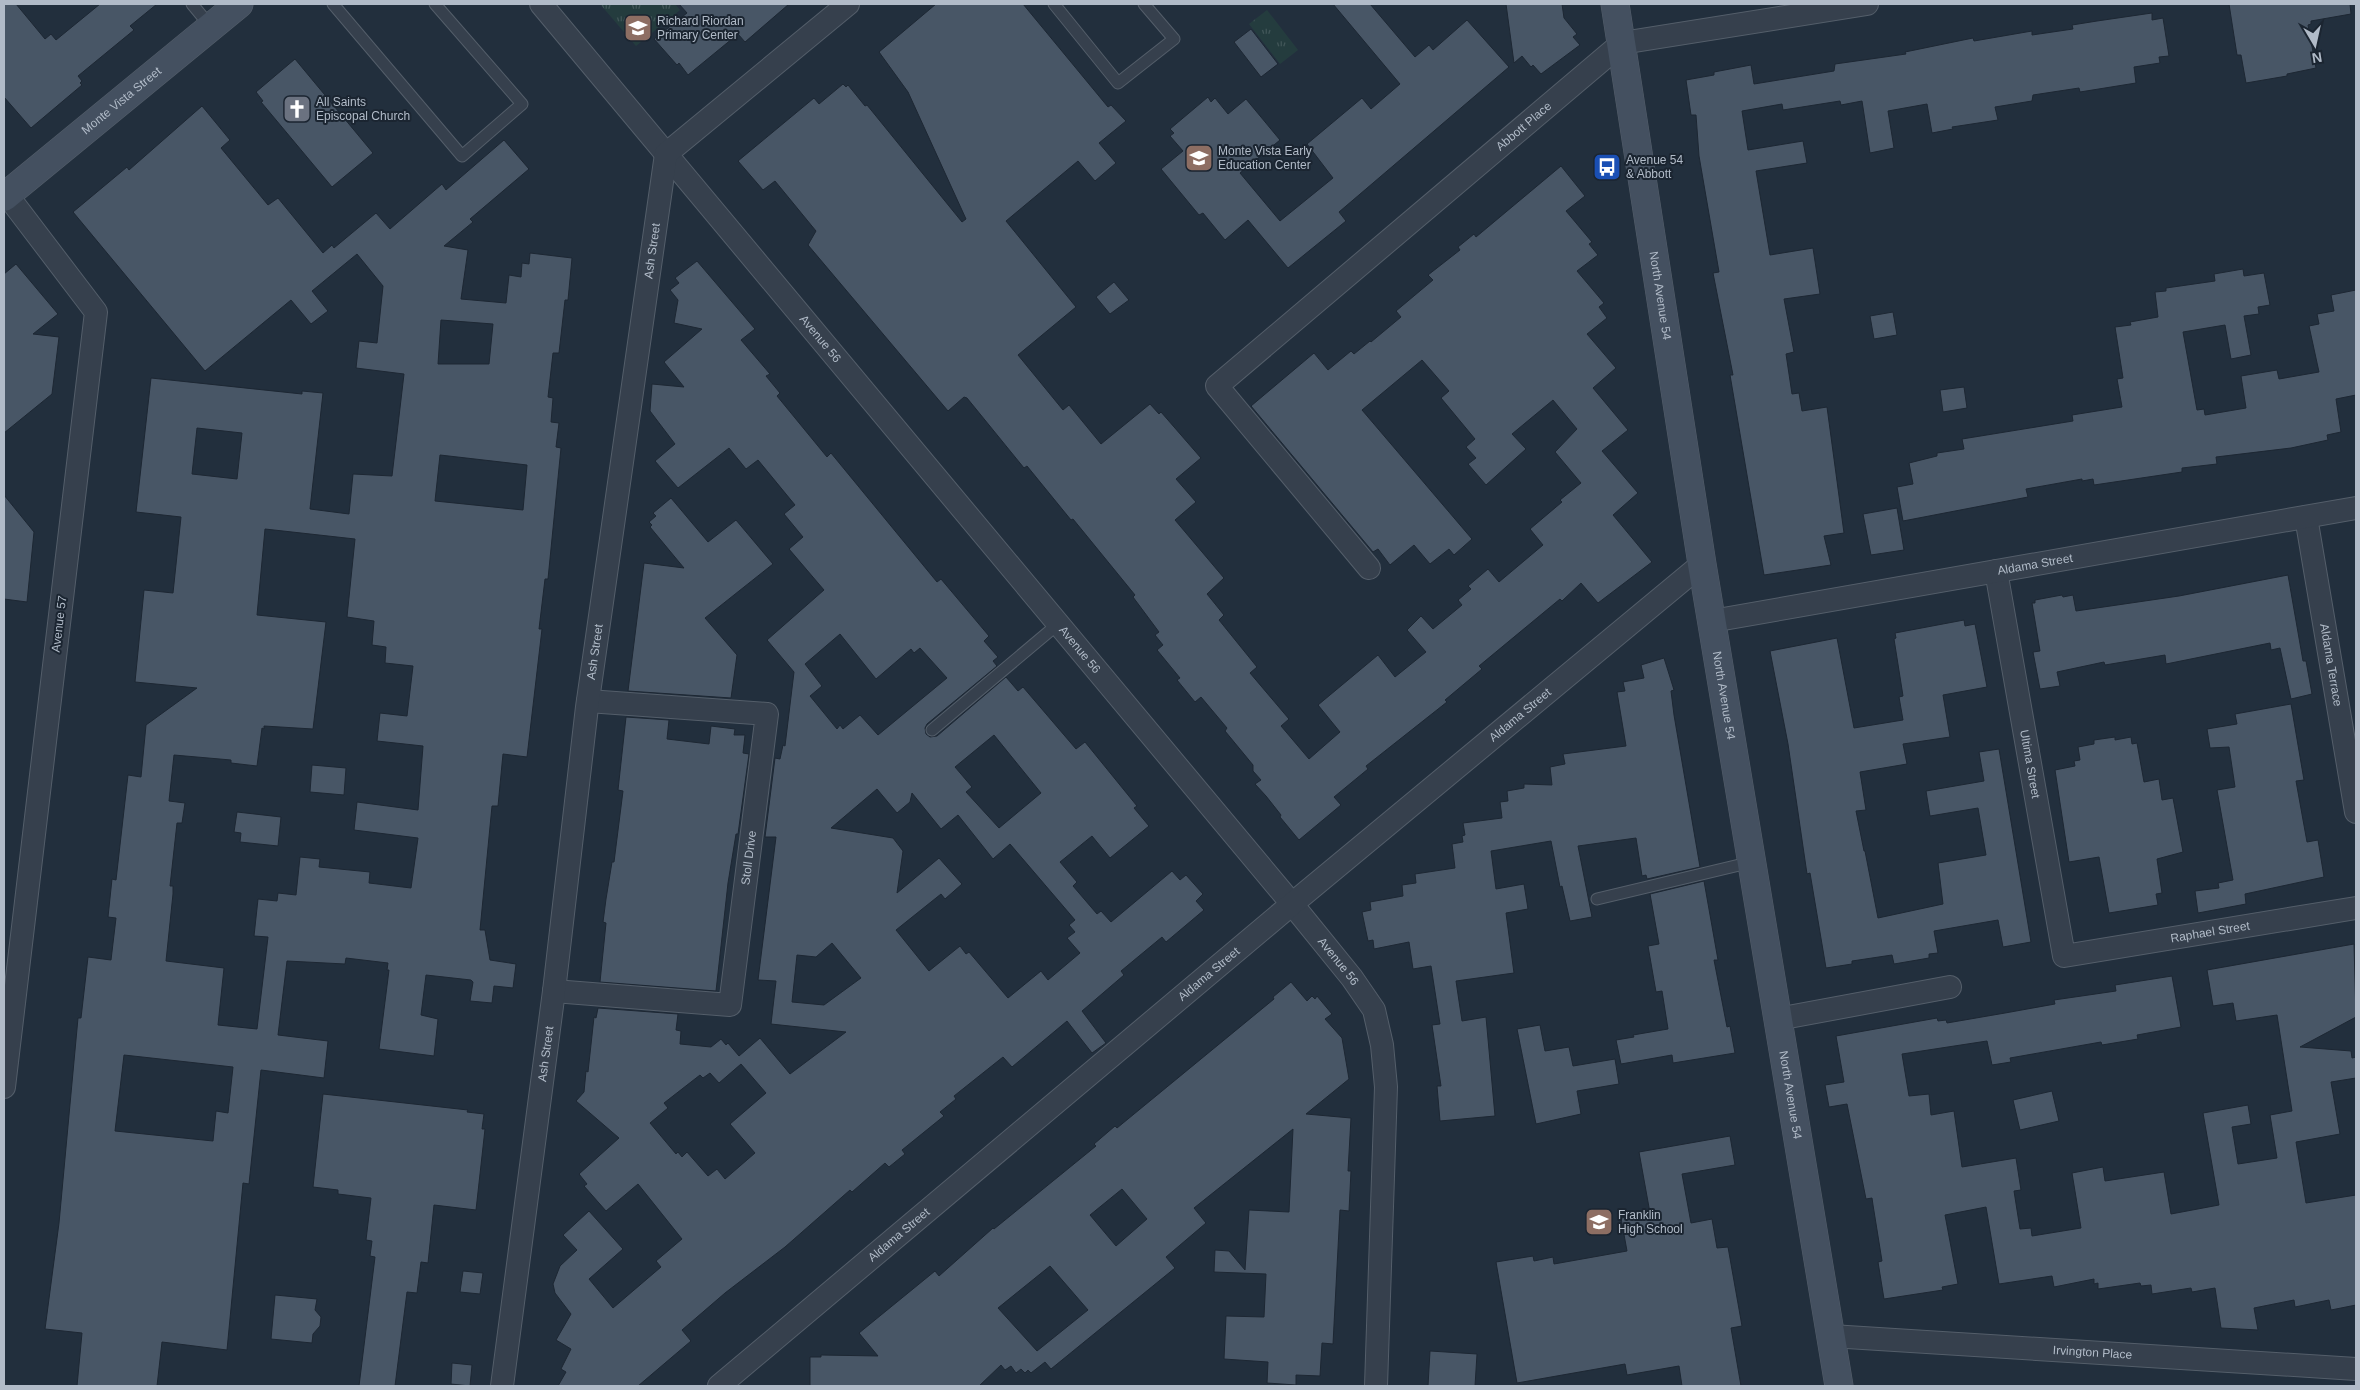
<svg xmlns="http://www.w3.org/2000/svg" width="2360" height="1390" font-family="Helvetica,sans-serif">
	<defs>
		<pattern id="grass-tufts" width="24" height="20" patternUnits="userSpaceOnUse" patternTransform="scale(1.25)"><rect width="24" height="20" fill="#243c3e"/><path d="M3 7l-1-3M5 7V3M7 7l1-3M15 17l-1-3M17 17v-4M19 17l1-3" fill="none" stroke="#415658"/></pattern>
	</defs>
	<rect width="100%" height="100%" fill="#222f3d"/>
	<path fill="url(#grass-tufts)" d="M600,4H675L680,10L636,46Z
		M1267,10L1298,50L1280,64L1249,24Z"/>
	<path fill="#485666" stroke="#1d2733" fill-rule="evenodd" d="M4,4H16L45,39L51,34L56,40L100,4H157L130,26L134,30L78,76L82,81L80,83L82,85L31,128L4,97Z
		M679,4H789L745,42L738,34L688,75L679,63L677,65L654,39L687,13Z
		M936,4H1023L1108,107L1111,105L1126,121L1099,143L1116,163L1095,181L1078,161L1006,221L1076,307L1018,355L1063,410L1069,405L1101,444L1150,404L1159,414L1161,412L1201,458L1176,479L1196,502L1175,520L1224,578L1207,594L1224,615L1219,620L1257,667L1250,673L1289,719L1281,726L1309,759L1340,732L1318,705L1378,655L1395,677L1426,652L1407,630L1421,616L1433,629L1462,605L1458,600L1471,589L1468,586L1488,569L1499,582L1543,545L1530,529L1562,502L1560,500L1581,483L1555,452L1577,429L1553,400L1512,434L1526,449L1486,485L1468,464L1476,458L1466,447L1475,439L1441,398L1449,391L1422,360L1362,410L1472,539L1454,555L1449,549L1430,564L1414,545L1390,565L1378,549L1373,552L1251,406L1314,353L1328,370L1351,351L1354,354L1370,341L1371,342L1401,317L1396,311L1433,280L1428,275L1460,250L1458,247L1474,234L1476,237L1561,166L1585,196L1566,211L1592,242L1589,244L1598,255L1577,271L1604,303L1599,307L1607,318L1587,334L1616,368L1593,388L1628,430L1602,451L1638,493L1613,515L1652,562L1598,603L1581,583L1562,601L1560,599L1479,666L1482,669L1445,700L1447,702L1366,766L1368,769L1334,797L1341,805L1299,840L1280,817L1281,815L1266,796L1255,784L1261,780L1253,771V765L1225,731L1227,728L1201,697L1195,702L1177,680L1180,678L1157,650L1163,645L1155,635L1159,632L1133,597L1135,595L1073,519L1071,520L1027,466L1024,468L967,398L964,397L948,411L808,245L816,231L775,181L763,190L738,161L814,98L819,104L843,84L846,87L848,85L865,106L867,105L962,222L966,219L908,92L879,52Z
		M1333,4H1370L1415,57L1429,45L1433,50L1467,20L1509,67L1339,212L1346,221L1288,268L1248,220L1225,240L1203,213L1199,215L1161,169L1183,151L1170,136L1174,133L1170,129L1208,97L1211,102L1215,98L1228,114L1246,99L1280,140L1240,173L1280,221L1333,178L1307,144L1362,98L1371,109L1400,84Z
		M1506,4H1562L1564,18L1577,34L1573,37L1580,45L1541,74L1533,65L1531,67L1522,56L1514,63Z
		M2229,4H2350L2351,14L2311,21V24L2308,25L2316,68L2287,74V76L2246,83L2241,55H2237Z
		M2152,13V20L2163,18L2169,56L2159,57L2160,63L2134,67L2136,83L2080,92L2079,88L2033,95L2032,101L1995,107L1998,120L1952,127L1953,129L1932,133L1927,104L1888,111L1894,148L1870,153L1862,101L1841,105L1840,101L1783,110L1782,104L1742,111L1748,150L1803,141L1807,163L1756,171L1770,255L1813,248L1820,294L1784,299L1794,352L1786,354L1792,394L1799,393L1802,411L1827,407L1844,533L1824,536L1831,565L1764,575L1730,375H1733L1713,273L1719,272L1699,156L1696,115H1691L1686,80L1714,75V72L1751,65L1754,84L1834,71L1835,64L1906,54L1905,52L1973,38L1974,41L2032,31V35L2073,29L2072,25L2097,21Z
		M1251,29L1278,64L1261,77L1234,42Z
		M295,59L373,153L332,187L261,102L263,101L256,92Z
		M202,106L230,140L221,148L268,205L278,198L323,253L332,245L334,248L376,213L390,229L442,184L446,190L504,140L529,169L470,219L473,222L444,246L468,250L461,299L506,303L509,275L521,277L522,263L529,264L530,253L572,258L568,300H565L559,353H553L548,397L553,398L551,422L559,423L556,447L561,448L548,579H545L539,629H542L527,757L503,754L498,806H492L480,930H485L490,960L516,964L513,988L494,986L492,1003L470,1001L473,982L471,980L426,975L421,1015L438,1019L434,1056L379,1049L389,970H387L388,963L346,958L345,964L287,961L278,1035L328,1041L324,1078L261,1070L249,1184L243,1183L227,1350L162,1342L157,1386H77L82,1333L45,1329L59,1223L78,1018H81L88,957L111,960L116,918L108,917L112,879L116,880L128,775L141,777L146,725L197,688L135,682L144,590L173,593L181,517L136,512L151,378L302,394V391L323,393L310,509L349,514L353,474L392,476L404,374L356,368L359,341L377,343L383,286L357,254L312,291L328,311L311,324L291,300L205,371L73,212L127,167L129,170ZM441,320L493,324L489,364H438ZM197,428L242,433L237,479L192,474ZM440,455L527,465L523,510L435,501ZM265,529L355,539L347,617L374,621L372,645L386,647L385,663L413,666L407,716L380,713L377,741L423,746L418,810L357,802L354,830L418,838L411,888L369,883L370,872L319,867L320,859L300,857L296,895L278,893L277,901L258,899L254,936L268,937L257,1029L218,1025L224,968L166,961L173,894V886H170L177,823H182L185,803L169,801L174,755L231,760V763L257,766L262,728L264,729V726L313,729L326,622L257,615ZM124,1055L233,1067L228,1113L216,1111L213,1141L115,1131Z
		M697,261L755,329L741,340L770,374L766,376L780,393L777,396L827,457L831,453L937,582L941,579L989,636L984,641L998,657L993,661L997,666L927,724L925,728L926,734L930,737L937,736L1006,677L1018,691L1023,687L1076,749L1085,742L1137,806L1134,808L1149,826L1110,858L1092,836L1060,862L1077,882L1073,886L1097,914L1101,911L1111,922L1172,871L1180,880L1186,875L1203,894L1196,901L1204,910L1166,942L1162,937L1121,971L1124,975L1082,1011L1106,1043L1092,1053L1067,1021L1012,1067L1003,1057L954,1096L956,1099L940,1112L944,1116L902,1150L905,1154L889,1167L885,1163L852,1192L850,1190L785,1247L725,1293L682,1330L691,1341L638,1386H558L566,1372L561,1369L571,1349L556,1340L571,1314L555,1293L553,1284L560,1266L577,1250L563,1235L589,1211L623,1249L589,1279L613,1308L661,1267L656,1261L682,1239L638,1184L606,1211L584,1186L587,1184L579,1174L619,1138L576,1101L584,1092L586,1071L588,1072L594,1017L596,1018L598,1008L678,1014L676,1030L681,1031L680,1044L711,1047L721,1039L726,1045L728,1043L739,1056L760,1038L790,1074L846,1032L771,1024L776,981L758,980L776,837H765L775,758L780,759L783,745L785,746L794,672L767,640L824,590L789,549L803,537L784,514L795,505L758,460L746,469L729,448L678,488L655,461L675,444L650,411L652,384L684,387L664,362L702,329L674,323L678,300L670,290L679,283L675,278ZM840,634L876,679L911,649L914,653L920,648L947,678L878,735L860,715L843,729L840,725L837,729L810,696L822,686L805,664ZM994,735L1041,793L999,828L966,792L972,787L955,767ZM877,789L897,813L910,802L912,793L941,829L958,815L993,859L1010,844L1075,920L1069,925L1075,932L1067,938L1080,953L1048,980L1041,971L1008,998L969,952L966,954L960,946L929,971L896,930L941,894L945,899L962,884L939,858L897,893L903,851L893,838L831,828ZM832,943L861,978L824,1005L792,1002L797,955L816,957ZM741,1064L766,1093L730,1124L755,1153L725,1179L717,1169L708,1176L687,1152L682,1157L678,1152L676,1154L650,1123L668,1108L664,1103L700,1075L703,1078L710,1073L719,1083Z
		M16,264L58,314L33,334L59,337L52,394L4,433V274Z
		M2243,269L2244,276L2264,273L2270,305L2258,307L2259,314L2244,316L2251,355L2231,359L2225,325L2183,332L2197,410L2204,409L2205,415L2246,408L2241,376L2277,370L2279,379L2319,372L2309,326L2319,324L2317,314L2334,311L2331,295L2356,290V395L2336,399L2341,432L2327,435L2328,440L2291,448L2216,457L2217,464L2182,468V472L2094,485L2093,479L2082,481V479L2026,489L2028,497L1903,521L1897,487L1913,484L1909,463L1937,456V453L1964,449L1962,439L2073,421L2072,415L2122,407L2117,379L2123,378L2115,327L2131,325L2130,322L2158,317L2155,292L2166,291V288L2215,281L2214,274Z
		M1114,282L1129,300L1110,314L1096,297Z
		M1893,312L1897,335L1874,339L1870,316Z
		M1964,387L1967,408L1943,412L1940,390Z
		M4,495L34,532L27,602L4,599Z
		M671,498L708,542L736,520L773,564L705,618L737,655L731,698L628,691L644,563L684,568L650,527L652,525L649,522L656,516L653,513Z
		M1897,508L1904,550L1871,555L1863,514Z
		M2288,575L2303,661H2306L2312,694L2291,699L2280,648L2271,650L2270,643L2166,664L2165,655L2105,665L2104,662L2057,672L2060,686L2040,689L2033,652L2040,651L2032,603H2035V600L2062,595L2063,597L2073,595L2076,611L2179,596Z
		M1964,620L1965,626L1975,624L1987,687L1943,695L1950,737L1903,744L1907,764L1860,772L1866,810L1856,811L1864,851H1865L1878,918L1943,904L1938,863L1986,855L1978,808L1930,816L1926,791L1984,781L1979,752L1999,749L2031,942L2003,947L1998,920L1934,931L1938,953L1929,954V958L1894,964L1892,955L1852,961V964L1826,968L1810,873L1807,874L1788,744L1770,651L1837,638L1854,728L1903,720L1899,697L1903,696L1894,639L1896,638L1895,633Z
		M1664,658L1674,690L1671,691L1674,715L1700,867L1647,879L1646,875L1642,876L1636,838L1578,846L1592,917L1570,921L1562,886L1560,887L1551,841L1491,851L1496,889L1524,884L1528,909L1506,913L1514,973L1456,981L1462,1021L1486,1017L1495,1116L1440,1121L1437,1086H1441L1432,1025L1440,1024L1431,966L1413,969L1409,942L1374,949L1373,940L1368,941L1362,912L1371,910L1370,902L1403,896L1402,885L1416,883L1415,874L1455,868L1452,844L1463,842L1462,836L1465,835L1463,823L1502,818L1500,802L1508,801L1507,791L1524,788V784L1552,785L1550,767L1565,764L1563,754L1626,746L1617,692L1625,691L1623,682L1644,678L1641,665Z
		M2291,704L2304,780L2296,781L2307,842L2318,840L2324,877L2245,894L2246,904L2198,913L2195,891L2219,888L2218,883L2233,880L2217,790L2235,787L2229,747L2210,748L2207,729L2237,724L2235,714Z
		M626,717L669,720L667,739L709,744L711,726L735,729L734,735H745L743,753L749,754L738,834H736L728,883L716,991L600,982L606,923L603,922L606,899L612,862H614L623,791L618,790Z
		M2115,737V740L2131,737L2132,744L2137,743L2144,782L2159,779L2162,800L2173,798L2183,852L2157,859L2162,893L2156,894L2158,905L2109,913L2099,857L2069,862L2055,770L2075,766L2074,761L2080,760L2078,747L2094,744V740Z
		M312,765L346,768L344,795L310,792Z
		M237,812L281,817L278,846L240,842L241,833L234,832Z
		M1704,881L1718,960H1714L1727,1027L1730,1026L1735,1053L1673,1063L1672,1055L1621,1064L1616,1040L1634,1037L1633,1035L1668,1029L1662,991L1656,992L1648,946L1659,944L1650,894Z
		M2354,944L2356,1017L2300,1047L2351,1051L2352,1058L2356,1057V1078L2331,1082L2340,1134L2296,1142L2306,1203L2356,1195V1305L2331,1310L2329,1300L2295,1307L2294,1300L2254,1308L2258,1330L2221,1328L2215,1288L2192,1292L2191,1288L2152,1294L2151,1285L2141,1286L2140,1283L2098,1289V1283L2094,1284V1279L2054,1287L2052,1276L1999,1284L1986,1207L1945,1215L1958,1284L1942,1287L1943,1290L1884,1299L1878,1262L1882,1261L1873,1205L1872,1198L1866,1199L1847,1104L1829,1107L1825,1085L1844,1082L1836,1036L1937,1018L1938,1021L1946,1020L1947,1023L2005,1013L2055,1004L2054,1000L2116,991L2115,985L2172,976L2181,1027L2137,1035L2138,1039L2102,1045L2101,1042L2010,1058L2011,1062L1992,1065L1987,1041L1902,1054L1909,1096L1929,1094L1931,1115L1954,1111L1962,1167L2016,1158L2021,1190L2014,1191L2020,1229L2031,1228L2032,1236L2081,1228L2072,1173L2103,1167L2105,1181L2164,1172L2171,1214L2219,1205L2203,1113L2248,1105L2251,1124L2232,1127L2238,1164L2277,1158L2270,1115L2292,1111L2277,1015L2236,1021L2233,1003L2213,1006L2207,970Z
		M1291,982L1307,1001L1312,996L1315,999L1317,996L1332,1014L1325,1019L1342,1038L1349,1079L1306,1114L1351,1118L1348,1171H1351L1349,1211L1340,1210L1333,1344L1322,1343L1320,1376L1296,1375V1385L1267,1383L1268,1362L1224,1359L1226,1316L1264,1317L1266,1274L1214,1272L1215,1250L1229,1251L1245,1270L1249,1210L1289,1212L1293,1129L1194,1208L1206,1223L1166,1257L1175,1268L1051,1369L1045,1362L1031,1373L1028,1370L1025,1373L1021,1369L1016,1373L1011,1366L1005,1370L1001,1365L979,1386H810V1357H821V1355L878,1356L859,1333L935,1271L939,1276L993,1228L994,1229L1096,1146L1094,1144L1115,1126L1117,1128L1274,999L1273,997ZM1122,1189L1147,1219L1116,1246L1090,1215ZM1050,1266L1088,1310L1037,1351L998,1308Z
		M1540,1025L1545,1051L1569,1047L1573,1066L1615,1059L1619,1084L1577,1091L1581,1114L1536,1124L1517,1029Z
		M2052,1091L2059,1121L2020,1130L2013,1100Z
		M323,1094L468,1110L467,1112L484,1114L482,1129H485L476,1210L434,1205L428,1263L421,1262L417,1293L407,1292L395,1386H359L375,1257L370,1256L372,1241L366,1240L371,1198L338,1194V1190L313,1187Z
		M1730,1136L1735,1165L1682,1174L1691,1223L1712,1219L1717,1248L1728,1247L1742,1326L1731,1328L1741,1386H1682L1679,1366L1627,1375L1625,1364L1517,1383L1496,1262L1533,1256L1534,1261L1553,1257L1554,1264L1627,1251L1621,1218L1650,1213L1639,1152Z
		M463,1271L483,1273L480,1294L460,1292Z
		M275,1295L317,1299L315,1310L321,1317L320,1326L313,1334L312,1343L271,1339Z
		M1430,1351L1477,1354L1475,1386H1428Z
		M452,1363L472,1365L470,1386L451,1384Z"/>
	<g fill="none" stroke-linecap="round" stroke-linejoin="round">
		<defs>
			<path id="lane" d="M192,4L211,27
				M333,4L462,156L522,104L435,4
				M1054,4L1118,83L1174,39L1144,4
				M932,730L1058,624
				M1597,899L1752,862"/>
			<g id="street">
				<path id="s1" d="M541,4L1292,904L1352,978L1374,1010L1382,1045L1386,1087L1376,1386"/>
				<path d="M4,191L96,312L4,1087"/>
				<path id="s2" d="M2306,517L2356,812"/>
				<path id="s3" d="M1369,568L1217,386L1622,43L1867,4"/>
				<path id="s4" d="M1996,571L2064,956L2356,908"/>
				<path id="s5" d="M1712,621L2356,508"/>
				<path id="s6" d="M554,991L730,1005L767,714L588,701"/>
				<path d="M1778,1019L1950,987"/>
				<path id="s7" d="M1831,1336L2356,1369"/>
				<path id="s8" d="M502,1386L554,991L587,707L666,154L848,4"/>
				<path id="s9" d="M719,1386L1292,904L1702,564"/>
			</g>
			<g id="secondary">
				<path id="s10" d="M1615,4L1702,564L1839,1386"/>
				<path id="s11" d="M4,197L239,4"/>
			</g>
		</defs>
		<use href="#lane" stroke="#545e6a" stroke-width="13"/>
		<use href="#street" stroke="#545e6a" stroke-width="24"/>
		<use href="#secondary" stroke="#545e6a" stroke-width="29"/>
		<use href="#lane" stroke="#36404d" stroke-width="11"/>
		<use href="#street" stroke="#36404d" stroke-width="22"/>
		<use href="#secondary" stroke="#445060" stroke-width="28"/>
	</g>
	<defs>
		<symbol id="school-square" viewBox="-11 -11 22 22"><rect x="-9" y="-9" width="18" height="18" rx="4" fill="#8d6e63" stroke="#1b2531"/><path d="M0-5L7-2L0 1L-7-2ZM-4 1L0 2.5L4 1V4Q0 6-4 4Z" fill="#fff"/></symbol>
		<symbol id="church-square" viewBox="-11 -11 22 22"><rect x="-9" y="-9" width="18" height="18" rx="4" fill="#6b7280" stroke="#1b2531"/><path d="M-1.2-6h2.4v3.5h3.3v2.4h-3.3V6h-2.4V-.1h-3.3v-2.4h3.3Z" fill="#fff"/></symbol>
		<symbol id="bus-square" viewBox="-11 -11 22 22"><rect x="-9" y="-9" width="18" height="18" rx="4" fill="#1a4fb4" stroke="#1b2531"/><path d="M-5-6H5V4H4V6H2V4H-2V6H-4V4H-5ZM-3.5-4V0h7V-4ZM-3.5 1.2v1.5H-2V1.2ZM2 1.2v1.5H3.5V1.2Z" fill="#fff"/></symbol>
	</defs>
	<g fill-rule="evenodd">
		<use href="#school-square" x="622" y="12" width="32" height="32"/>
		<use href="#church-square" x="281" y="93" width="32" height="32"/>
		<use href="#school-square" x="1183" y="142" width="32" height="32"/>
		<use href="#bus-square" x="1591" y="151" width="32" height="32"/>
		<use href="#school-square" x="1583" y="1206" width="32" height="32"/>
	</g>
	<g text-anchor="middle" stroke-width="4" stroke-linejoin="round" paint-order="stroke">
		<g font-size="12" fill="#b1bbc8" stroke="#1b2531" text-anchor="start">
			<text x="657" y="25">Richard Riordan<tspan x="657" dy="14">Primary Center</tspan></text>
			<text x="316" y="106">All Saints<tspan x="316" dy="14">Episcopal Church</tspan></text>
			<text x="1218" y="155">Monte Vista Early<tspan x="1218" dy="14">Education Center</tspan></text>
			<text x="1626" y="164">Avenue 54<tspan x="1626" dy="14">&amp; Abbott</tspan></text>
			<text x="1618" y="1219">Franklin<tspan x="1618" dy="14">High School</tspan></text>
		</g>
		<g font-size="12" fill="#b1bbc8" stroke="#1b2531">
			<text dy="4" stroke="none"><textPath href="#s11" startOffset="152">Monte Vista Street</textPath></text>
			<text dy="4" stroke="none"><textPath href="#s3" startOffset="639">Abbott Place</textPath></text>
			<text dy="4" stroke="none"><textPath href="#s8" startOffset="1145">Ash Street</textPath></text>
			<text dy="4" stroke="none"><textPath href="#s10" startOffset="295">North Avenue 54</textPath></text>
			<text dy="4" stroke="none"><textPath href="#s1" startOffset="436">Avenue 56</textPath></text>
			<text dy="4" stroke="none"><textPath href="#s5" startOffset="328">Aldama Street</textPath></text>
			<text transform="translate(59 624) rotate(-83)" y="4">Avenue 57</text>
			<text dy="4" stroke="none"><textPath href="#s1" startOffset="841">Avenue 56</textPath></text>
			<text dy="4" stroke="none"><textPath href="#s8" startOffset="740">Ash Street</textPath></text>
			<text dy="4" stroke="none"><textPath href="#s2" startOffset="150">Aldama Terrace</textPath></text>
			<text dy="4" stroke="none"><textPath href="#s10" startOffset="700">North Avenue 54</textPath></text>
			<text dy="4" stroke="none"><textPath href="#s9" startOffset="1045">Aldama Street</textPath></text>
			<text dy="4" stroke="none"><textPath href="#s4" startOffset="196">Ultima Street</textPath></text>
			<text dy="4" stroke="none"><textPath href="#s6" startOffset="325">Stoll Drive</textPath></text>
			<text dy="4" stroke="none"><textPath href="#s4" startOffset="539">Raphael Street</textPath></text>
			<text dy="4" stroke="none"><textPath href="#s1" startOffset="1246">Avenue 56</textPath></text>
			<text dy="4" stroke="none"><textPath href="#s9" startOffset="640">Aldama Street</textPath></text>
			<text dy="4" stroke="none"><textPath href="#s8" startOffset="335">Ash Street</textPath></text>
			<text dy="4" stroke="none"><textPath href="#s10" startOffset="1105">North Avenue 54</textPath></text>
			<text dy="4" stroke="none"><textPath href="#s9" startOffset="235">Aldama Street</textPath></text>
			<text dy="4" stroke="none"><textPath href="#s7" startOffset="262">Irvington Place</textPath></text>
		</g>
	</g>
	<rect width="2360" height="1390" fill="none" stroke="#b1bbc8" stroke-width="10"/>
	<g transform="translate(2315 45) rotate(171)" stroke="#1b2531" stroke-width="4" paint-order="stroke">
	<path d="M0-4L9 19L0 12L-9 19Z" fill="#b1bbc8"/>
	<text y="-8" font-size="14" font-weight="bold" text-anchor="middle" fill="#b1bbc8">N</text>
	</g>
</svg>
